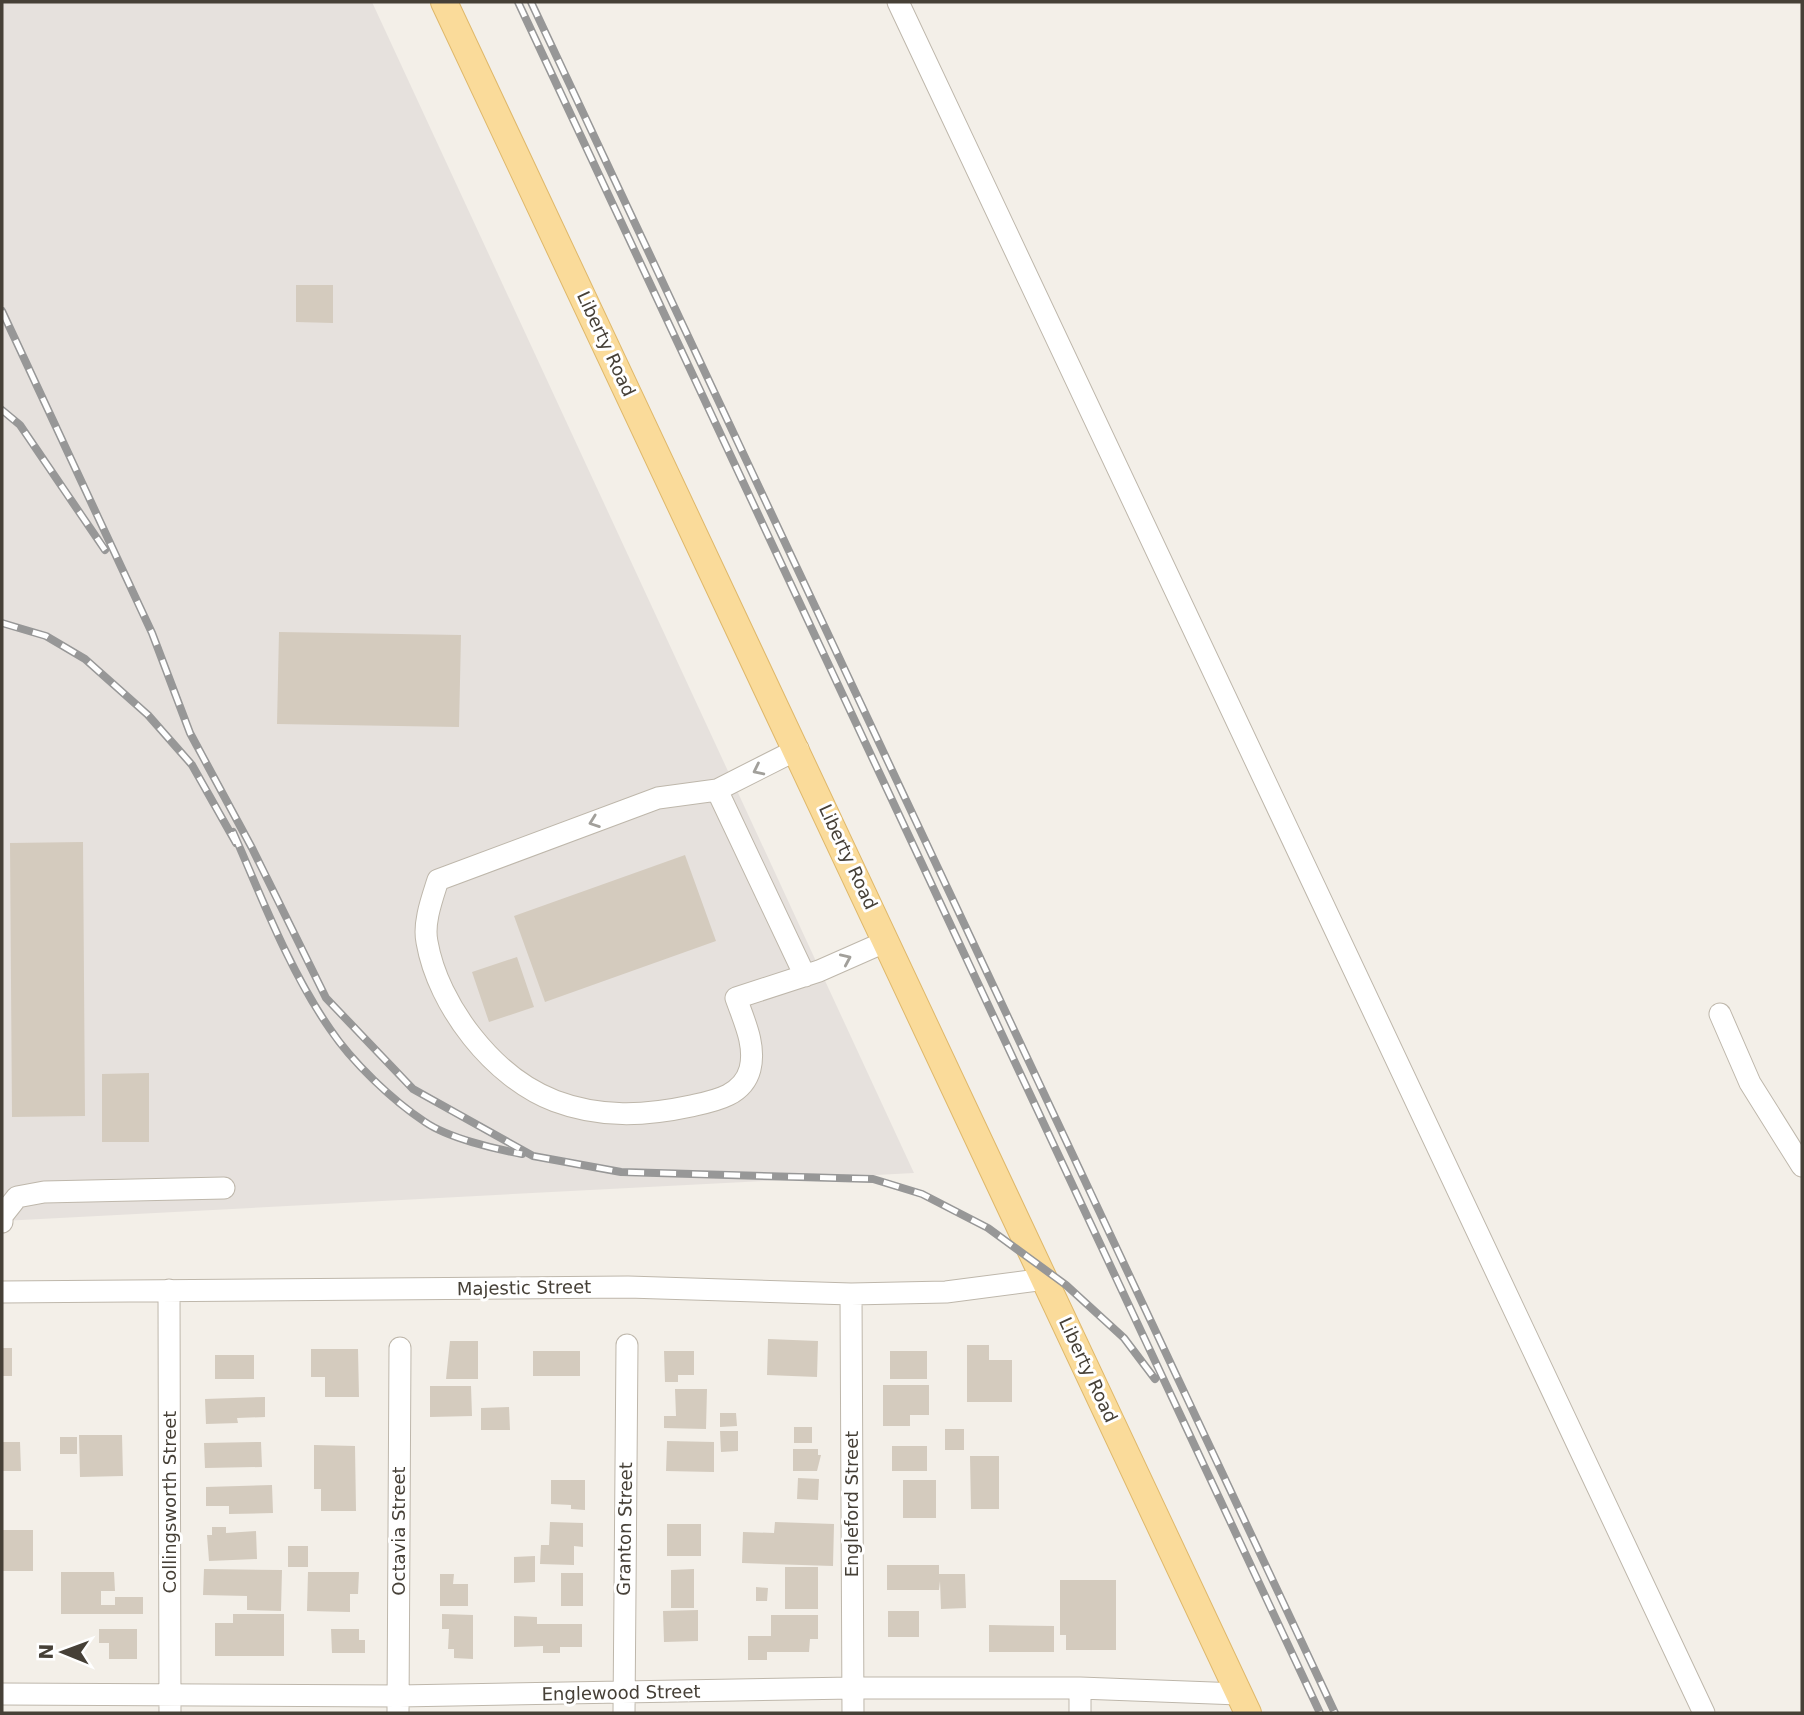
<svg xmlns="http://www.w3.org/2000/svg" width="1804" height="1715" font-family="'DejaVu Sans',sans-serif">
	<rect width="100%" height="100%" fill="#f3efe8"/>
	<path fill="#e6e1dd" d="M2,2H372L914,1173L2,1221Z"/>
	<path fill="#d4cbbe" d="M296,285H333V323L296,322Z
		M279,632L461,635L459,727L277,724Z
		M83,842L85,1116L12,1117L10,843Z
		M685,855L716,941L545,1002L514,916Z
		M517,957L534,1007L489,1022L472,972Z
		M149,1073V1142H102V1074Z
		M768,1339L818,1341L817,1377L767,1375Z
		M450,1341H478V1379H446Z
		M967,1345H989V1360H1012V1402H967Z
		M2,1348H12V1376H2Z
		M311,1349H358L359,1397H325V1377H311Z
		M533,1351H580V1376H533Z
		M664,1351H694V1375H678V1382H665Z
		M890,1351H927V1379H890Z
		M215,1355H254V1379H215Z
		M883,1385H929V1415H910V1426H883Z
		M430,1386H471L472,1416L430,1417Z
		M675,1389H707L706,1429L664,1428V1416H676Z
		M265,1397V1417L237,1418L238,1423L206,1424L205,1399Z
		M509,1407L510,1430H481V1408Z
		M720,1413H736L737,1426L720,1427Z
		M794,1427H812V1443H794Z
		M945,1429H964V1450H945Z
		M720,1431H738V1451L721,1452Z
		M79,1435H122L123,1476L80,1477Z
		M60,1437H77V1454H60Z
		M667,1441L714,1442V1472L666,1471Z
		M2,1442H20L21,1471H2Z
		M261,1442L262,1467L205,1468L204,1443Z
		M314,1445L355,1446L356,1511H321V1489H314Z
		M892,1446H927V1471H892Z
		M793,1449H818V1455H821L817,1471H793Z
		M970,1456H999V1509H971Z
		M798,1478L819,1479L818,1500L797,1499Z
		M551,1480H585V1510L571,1509V1505L551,1504Z
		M903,1480H936V1518H903Z
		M272,1485L273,1513L229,1514V1506H206V1487Z
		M550,1522L583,1523V1547L574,1546V1565L540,1564L541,1545H549Z
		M775,1522L834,1524L833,1566L742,1563L743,1532L774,1533Z
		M667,1524H701V1556H667Z
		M212,1527H226V1533L256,1531L257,1559L209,1561L207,1535H212Z
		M2,1530H33V1571H2Z
		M288,1546H308V1567H288Z
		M535,1556V1582L514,1583V1557Z
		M887,1565H939V1574H965L966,1608L941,1609L940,1581L939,1590H887Z
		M785,1567H818V1609H785Z
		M204,1569L282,1570L281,1611L247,1610V1596L203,1595Z
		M694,1569V1608H671V1570Z
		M61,1572H114L115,1591H101V1605H115V1597H143V1614H61Z
		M308,1572H359L358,1594H350V1612L307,1611Z
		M561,1573H583V1606H561Z
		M440,1574H454L453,1584H468V1606H440Z
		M1060,1580H1116V1650H1066V1635H1060Z
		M756,1587L768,1588L767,1601H756Z
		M698,1610V1641L664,1642L663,1611Z
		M888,1611H919V1637H888Z
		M233,1614H284V1656H215V1623H233Z
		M442,1614L473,1615V1659L454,1658V1649H448L449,1629H442Z
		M771,1615H818V1639H810L809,1652H767V1660H748V1636H771Z
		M514,1616L537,1617V1624H582V1647H560V1653H543V1646L514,1647Z
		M989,1625L1054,1626V1652H989Z
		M99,1629H137V1659H109V1643H99Z
		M331,1629H359V1640H365V1653H332Z"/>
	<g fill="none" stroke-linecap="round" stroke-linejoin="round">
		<defs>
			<path id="minor" d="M898,2L1704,1713
				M798,749L717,790L658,798L438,880C432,899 423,923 427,942C438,1006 494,1078 555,1101C600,1118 645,1116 691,1106C714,1101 743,1096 750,1069C756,1045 744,1021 736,998L819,971L887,941
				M717,790L805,976
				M1720,1014L1750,1083L1802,1166
				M2,1222V1216L17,1197L44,1192L224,1188
				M169,1290L170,1713
				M2,1292L628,1287L851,1294L946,1292L1045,1279
				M851,1294L853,1713
				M1080,1688V1713
				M2,1694L399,1696L853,1688H1080L1239,1694
				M398,1713L400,1348
				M624,1713L627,1345"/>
			<path id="major" d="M444,2L1248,1713"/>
		</defs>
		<use href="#minor" stroke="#beb7ab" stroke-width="23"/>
		<use href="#major" stroke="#dfb86a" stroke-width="28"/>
		<use href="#minor" stroke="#fff" stroke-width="21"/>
		<use href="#major" stroke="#fadb9a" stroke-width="26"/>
		<defs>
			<path id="rail" d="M518,2L1320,1713
				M531,2L1335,1713
				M2,311L152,633L190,733L252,848L326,998L413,1089L533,1156L621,1172L873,1179L922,1194L988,1228L1066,1285L1124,1338L1155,1379
				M2,410L20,425L105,550
				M2,623L46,636L85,659L148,715L192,765L236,843
				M233,832C262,898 289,970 330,1029C352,1062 393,1101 425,1122C448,1138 495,1149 522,1154"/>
		</defs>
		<use href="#rail" stroke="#979797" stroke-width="8"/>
		<use href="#rail" stroke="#fff" stroke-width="5" stroke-dasharray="16" stroke-linecap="butt"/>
	</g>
	<defs><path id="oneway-chevron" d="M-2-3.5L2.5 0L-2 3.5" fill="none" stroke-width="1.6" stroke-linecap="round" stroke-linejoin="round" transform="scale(1.75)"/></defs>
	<g stroke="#a2a09b">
		<use href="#oneway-chevron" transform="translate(758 770) rotate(154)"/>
		<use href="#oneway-chevron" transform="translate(594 822) rotate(160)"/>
		<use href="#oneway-chevron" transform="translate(846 959) rotate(-24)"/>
	</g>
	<g text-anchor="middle" stroke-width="6" stroke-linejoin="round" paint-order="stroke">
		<g font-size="18" fill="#464037" stroke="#fff">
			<text transform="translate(606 344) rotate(65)" y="6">Liberty Road</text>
			<text transform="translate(848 857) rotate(65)" y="6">Liberty Road</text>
			<text transform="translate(524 1288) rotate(-1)" y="6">Majestic Street</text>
			<text transform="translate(1088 1370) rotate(65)" y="6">Liberty Road</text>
			<text transform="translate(170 1502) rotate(-90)" y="6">Collingsworth Street</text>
			<text transform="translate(852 1504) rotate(-90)" y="6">Engleford Street</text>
			<text transform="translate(625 1529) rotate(-89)" y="6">Granton Street</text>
			<text transform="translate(399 1531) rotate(-90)" y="6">Octavia Street</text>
			<text transform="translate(621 1693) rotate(-1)" y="6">Englewood Street</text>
		</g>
	</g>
	<rect width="1804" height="1715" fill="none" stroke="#464037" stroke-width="7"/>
	<g transform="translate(63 1652) rotate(271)" stroke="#ffffff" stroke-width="5" paint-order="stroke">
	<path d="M0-5L12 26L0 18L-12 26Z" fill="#464037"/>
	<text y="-10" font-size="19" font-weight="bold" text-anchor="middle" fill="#464037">N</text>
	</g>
</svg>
